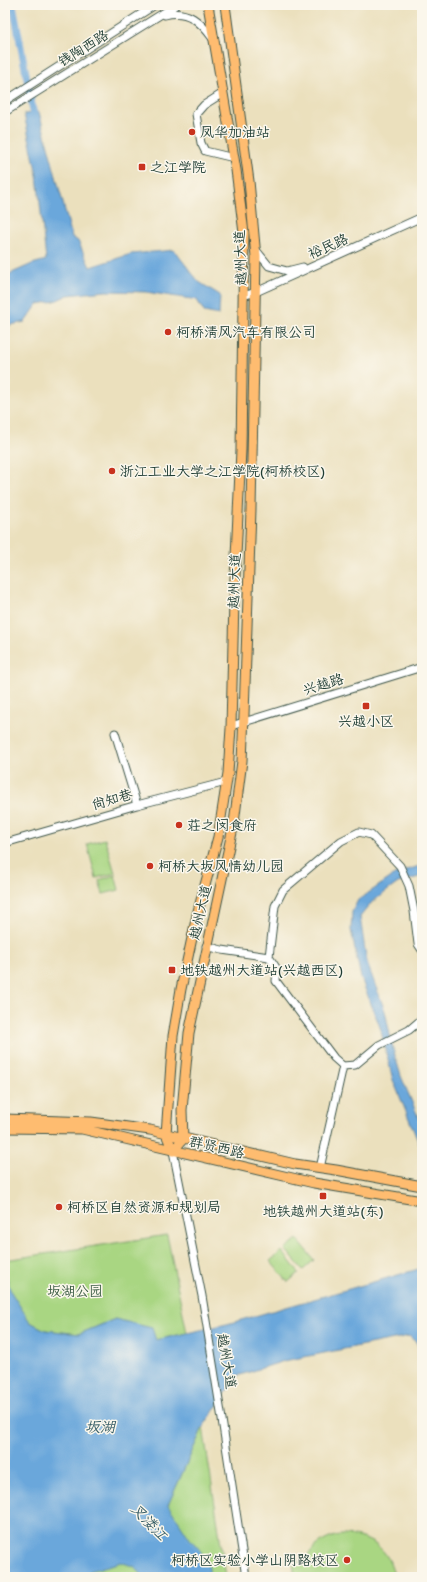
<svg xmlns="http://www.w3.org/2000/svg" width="427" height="1582" font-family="Itim,'LXGW WenKai TC',sans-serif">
	<rect width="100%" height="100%" fill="#fbf7ec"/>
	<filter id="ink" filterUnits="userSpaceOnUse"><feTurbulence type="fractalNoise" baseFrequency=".025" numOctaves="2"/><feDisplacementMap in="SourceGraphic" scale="8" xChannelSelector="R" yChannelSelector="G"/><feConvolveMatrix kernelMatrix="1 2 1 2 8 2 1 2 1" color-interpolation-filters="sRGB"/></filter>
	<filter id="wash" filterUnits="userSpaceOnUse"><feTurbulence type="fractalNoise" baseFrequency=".012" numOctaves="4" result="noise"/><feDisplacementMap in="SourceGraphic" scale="16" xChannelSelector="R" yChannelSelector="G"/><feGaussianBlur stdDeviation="0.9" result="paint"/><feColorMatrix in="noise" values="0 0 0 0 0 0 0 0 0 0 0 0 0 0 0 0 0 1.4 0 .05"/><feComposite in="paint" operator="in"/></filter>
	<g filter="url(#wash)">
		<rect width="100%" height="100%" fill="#ebe0bd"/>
		<path fill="#a9d682" stroke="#648a5b" d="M105,839L115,873L96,878L87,844Z
			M115,875L119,890L103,894L99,880Z
			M167,1235L187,1333L156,1340L115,1319L79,1334L45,1330L30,1322L5,1335V1260Z
			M297,1239L314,1260L303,1270L285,1249Z
			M282,1251L299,1273L288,1282L270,1261Z
			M203,1427L226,1577H87L90,1571L168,1505Z
			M340,1535C368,1535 390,1547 394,1577H295L293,1562L304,1560C314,1546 324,1538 340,1535Z"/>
		<path fill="#6aa7db" stroke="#447288" d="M39,112L72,237L78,241L90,267L131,254L174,250L199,282L220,295L219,315L204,312L197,300L146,292L106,291L68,295L55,301L38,304L25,322L5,326V276L32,264L46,260L37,175L24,114Z
			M422,865V876L398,883L372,902L360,917L367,963L385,1011L393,1049L401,1076L422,1126V1151L393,1080L380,1027L361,978L351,930L352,912L358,900L396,874Z
			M422,1268V1358L417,1343L409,1336L284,1361L237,1376L203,1427L168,1505L190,1539L200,1550L209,1568V1577H144L135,1567L121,1562L90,1571L87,1577H5V1272L11,1292L30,1322L45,1330L79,1334L115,1319L152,1328L156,1340L227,1324Z"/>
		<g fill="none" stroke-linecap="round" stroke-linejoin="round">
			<path stroke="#6aa7db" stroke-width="7" d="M13,5L35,121"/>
		</g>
	</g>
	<g filter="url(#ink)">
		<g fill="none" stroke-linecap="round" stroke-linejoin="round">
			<defs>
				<path id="minor" d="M165,15C188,9 201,22 213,39
					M223,93L204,105L196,114L201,143L205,151L234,158
					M5,101L155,5
					M5,112L176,5
					M256,250L269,266L287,271L303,267
					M243,296L256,292L422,217
					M231,726L422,667
					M115,733L137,805
					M5,843L137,805L226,782
					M206,946L222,950L269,957
					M422,950L418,944L414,911L409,886L400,866L371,835L359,832L341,841L283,890L275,906L269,957L277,969L276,981L334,1058L343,1066L355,1065L379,1045L409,1030L422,1019
					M173,1151L202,1296L221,1413L246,1577
					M320,1168L343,1066"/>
				<path id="major" d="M5,1119L91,1122L150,1130L295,1164L336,1170L422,1186
					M5,1128L82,1129L314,1183L422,1201
					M173,1151L183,1139L182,1110L189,1033L234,823L242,761L244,715L251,509L256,257L249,181L225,5
					M173,1151L166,1134L173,1036L181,989L197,915L218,837L228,773L231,728L234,599L241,450L244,233L236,170L208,5"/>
			</defs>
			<use href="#minor" stroke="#3e5549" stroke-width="9"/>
			<use href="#major" stroke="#3e5549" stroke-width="11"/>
			<use href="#minor" stroke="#fff" stroke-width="7"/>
			<use href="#major" stroke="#febc70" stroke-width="9"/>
		</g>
	</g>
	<g fill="#c8321e" stroke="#fbf7ec" stroke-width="1.5">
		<circle cx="192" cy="132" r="4"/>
		<rect x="138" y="163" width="8" height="8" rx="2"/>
		<circle cx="168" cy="332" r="4"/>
		<circle cx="112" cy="471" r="4"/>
		<rect x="362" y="702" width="8" height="8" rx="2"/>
		<circle cx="179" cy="825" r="4"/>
		<circle cx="150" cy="866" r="4"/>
		<rect x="168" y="966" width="8" height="8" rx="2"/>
		<rect x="319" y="1192" width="8" height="8" rx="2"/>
		<circle cx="59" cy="1207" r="4"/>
		<circle cx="347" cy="1560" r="4"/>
	</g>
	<g text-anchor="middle" stroke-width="3" stroke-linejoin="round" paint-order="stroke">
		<g font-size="14" fill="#1f3d34" stroke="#fbf7ec">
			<text transform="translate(83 48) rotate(-32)" y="5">钱陶西路</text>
			<text transform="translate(328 246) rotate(-24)" y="5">裕民路</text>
			<text transform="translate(240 258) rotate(-92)" y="5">越州大道</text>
			<text transform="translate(234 581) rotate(-88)" y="5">越州大道</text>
			<text transform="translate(323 684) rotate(-17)" y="5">兴越路</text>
			<text transform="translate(112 799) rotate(-16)" y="5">尚知巷</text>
			<text transform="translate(200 912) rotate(-77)" y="5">越州大道</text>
			<text transform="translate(217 1147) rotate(13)" y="5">群贤西路</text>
			<text transform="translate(227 1361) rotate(80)" y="5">越州大道</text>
		</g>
		<g font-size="14" fill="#1f3d34" stroke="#fbf7ec" text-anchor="start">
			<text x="200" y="137">凤华加油站</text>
			<text x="150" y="172">之江学院</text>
			<text x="176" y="337">柯桥清风汽车有限公司</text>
			<text x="120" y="476">浙江工业大学之江学院(柯桥校区)</text>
			<text x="366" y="726" text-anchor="middle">兴越小区</text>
			<text x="187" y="830">荘之闵食府</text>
			<text x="158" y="871">柯桥大坂风情幼儿园</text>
			<text x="180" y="975">地铁越州大道站(兴越西区)</text>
			<text x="67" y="1212">柯桥区自然资源和规划局</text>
			<text x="323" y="1216" text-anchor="middle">地铁越州大道站(东)</text>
			<text x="339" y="1565" text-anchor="end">柯桥区实验小学山阴路校区</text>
		</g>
		<g font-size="14" fill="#3b5c44" stroke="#fbf7ec">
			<text x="75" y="1296">坂湖公园</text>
		</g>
		<g font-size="15" font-style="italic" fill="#365d66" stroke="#fbf7ec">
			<text x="100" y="1432">坂湖</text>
			<text transform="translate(149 1522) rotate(46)" y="5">叉溇江</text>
		</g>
	</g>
	<rect width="427" height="1582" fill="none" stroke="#fbf7ec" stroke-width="20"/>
</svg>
